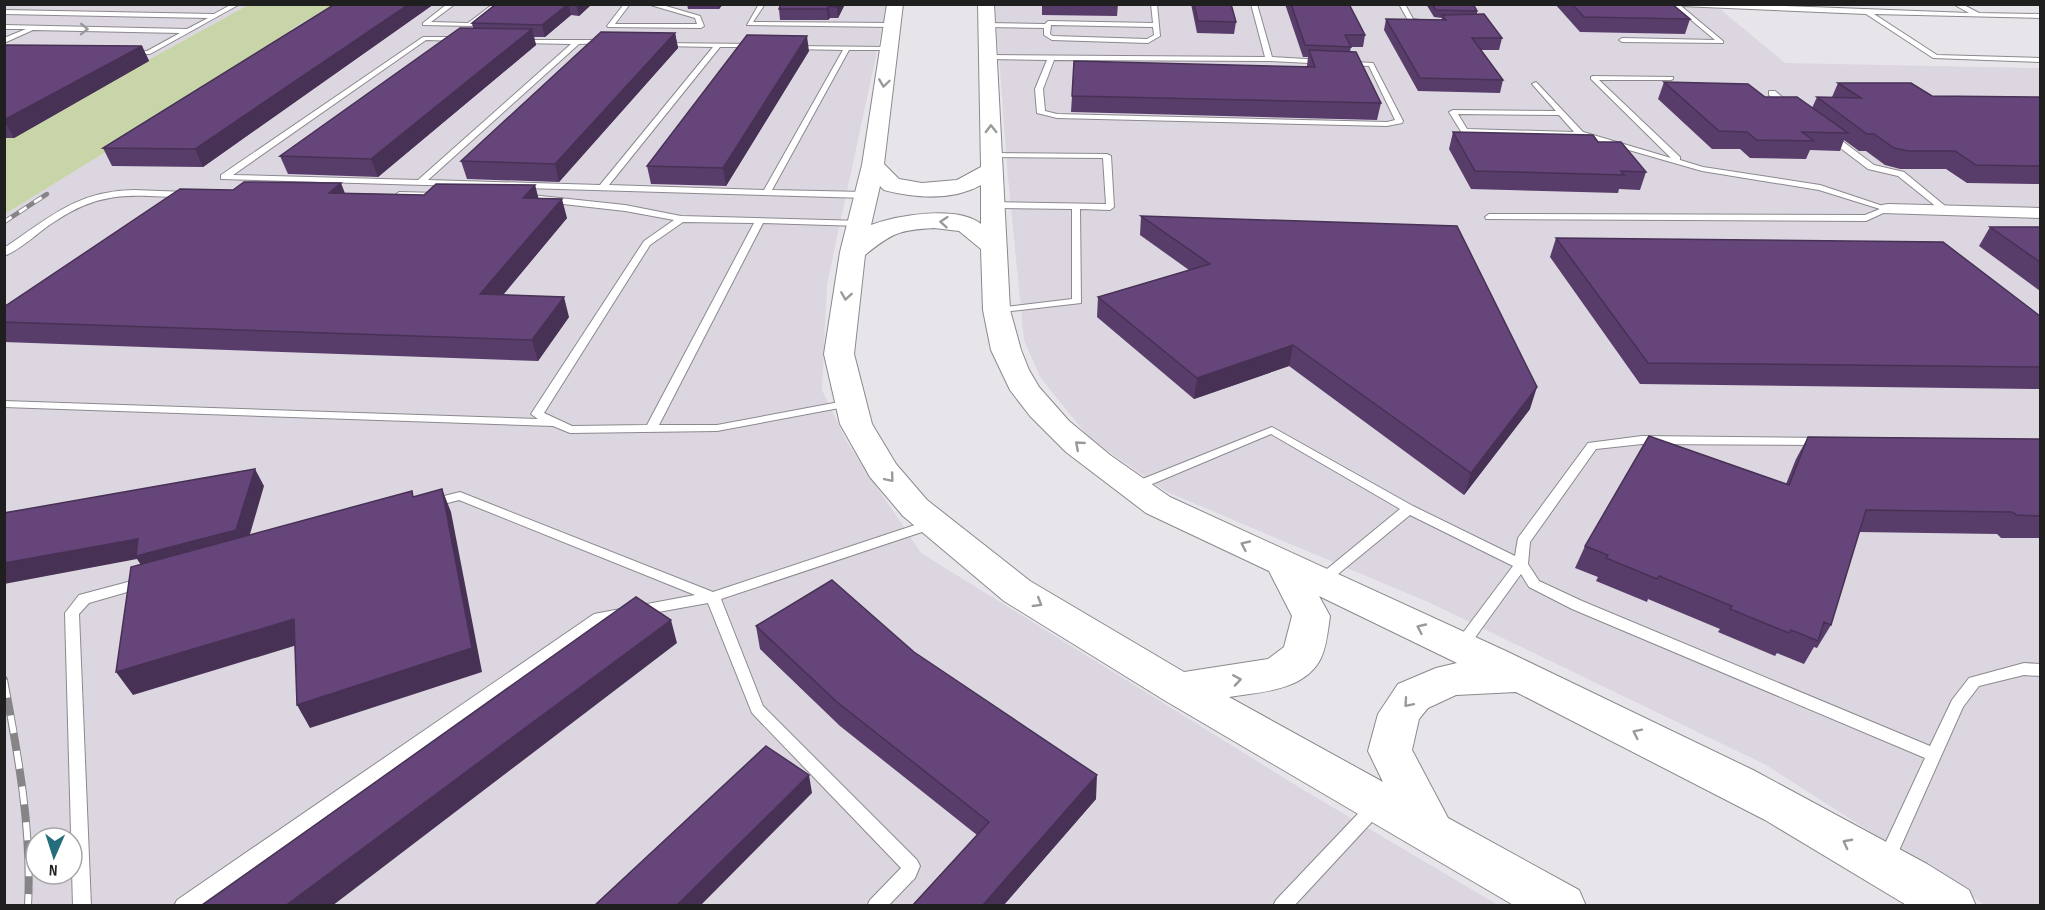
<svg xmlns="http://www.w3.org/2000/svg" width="2045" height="910" font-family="'Sofia Sans Condensed',sans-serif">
	<rect width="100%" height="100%" fill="#e8e5ea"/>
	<path fill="#dcd6e1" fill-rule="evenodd" d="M333,4L887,5L827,284L822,390L847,442L921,553L1307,792L1498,905L5,906V214L303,31H289ZM36,838H72V874H36Z
		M5,5H248L5,139Z
		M995,5H1715L1785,63L2040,68V905H1985L1766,765L1428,602L1167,492L1089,438L1040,377L1024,340L1008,178Z"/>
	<path fill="#c7d5a9" d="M248,5H333L290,30H304L5,214V139Z"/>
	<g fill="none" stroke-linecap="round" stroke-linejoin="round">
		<defs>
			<path id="lane" d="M232,4H240L150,54H129L126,52L129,50L147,51L180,33L33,30L4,43V38L26,29H4V25L187,29L208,18L4,14V10L214,14Z
				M447,4H455L431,22L468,23L493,4H500L471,26L423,25V23Z
				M624,4H630L615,24H697L695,18L647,4H659L700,16L704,26L701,28L608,27L607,26Z
				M759,4H765L753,22L892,23L895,25L892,27L747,25Z
				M1151,4H1157L1160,36L1148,43L1052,40L1044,35V28L987,27L984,25L987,23L1045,24L1048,21L1153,23ZM1051,25L1153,27L1154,35L1147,39L1053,36L1050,34Z
				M1251,4H1257L1272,57L1373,63L1403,121L1402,123L1387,126L1057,118L1037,113L1035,89L1047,60L989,59L986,57L989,55L1265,57ZM1054,60L1269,61L1369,66L1395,120L1387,122L1057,114L1045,111L1043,89Z
				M1399,4H1405L1413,19L1427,21L1424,23L1409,22Z
				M1672,4H1732L1969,13L1953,4H1962L1979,13L2040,14V18L1874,14L1937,55L2040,58V62L1933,58L1866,14L1681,6L1723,41V43L1622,42L1619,40L1622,38L1715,40Z
				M423,37H461L464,39L461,41L426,40L233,175L418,180L571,44L521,43L519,42V40H605L608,42L607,43L579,44L428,180L600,185L713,47L662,46L659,44L660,43L755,44L757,45V47H720L609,185L764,190L843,50L794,49L791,47L792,46L889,47L891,48V50H849L772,190L866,192L870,195L866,198L221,179V175Z
				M1593,76L1673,77V79L1671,80H1599L1680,157V160L1703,167L1820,185L1892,209L1866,221L1486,219L1485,217L1489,214L1865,215L1880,209L1819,190L1702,171L1580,136L1465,133H1462L1449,112L1453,110L1556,111L1532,84L1536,82L1583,132L1671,158L1591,79V77ZM1458,114L1559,115L1574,132L1467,129Z
				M1769,91H1775L1793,106L1786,108L1769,95Z
				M1827,134H1833L1874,165L1904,172L1950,210L1943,212L1898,176L1868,169L1827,138Z
				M988,153L1107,154L1111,156L1114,207L1110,210L1080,209L1081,303L993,313L992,311L997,308L1072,299V209L993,208L989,205L993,202L1106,204L1103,158L991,157H988Z
				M134,190L186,192L190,195L186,198C132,195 101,190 54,222C38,232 22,249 4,256V248C49,218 76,191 134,190Z
				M399,192L438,193L442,196L438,199L396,197L395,195Z
				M522,194L625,205L681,216L863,221L864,223L860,226L763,223L659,425H717L850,400L856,403L850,406L717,431L570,433L553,426L4,407V401L538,419L531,414L644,241L674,220L625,211L519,199L518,197ZM683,222L754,223L647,425L572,426L544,413L650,245Z
				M1272,427L1413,506L1515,556L1518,538L1588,443L1642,436L1824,438L1826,441L1824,444L1820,445L1642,444L1596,449L1530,542L1528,564L1539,581L1582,601L1930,746L1952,700L1969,678L2024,663L2040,664V676L2024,675L1979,686L1963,707L1893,864L1887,867L1881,864L1878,859L1925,758L1572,609L1529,587L1521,574L1466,650L1461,651L1456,650L1454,646L1456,642L1513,566L1410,515L1326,584H1316L1314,581L1316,578L1400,509L1271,434L1138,490L1134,491L1128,487L1130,484Z
				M460,492L713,592L927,521H937L938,524L937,527L721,599L763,706L917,860L920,866L915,878L888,906H867L870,900L901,868L752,713L708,603L603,622L199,906H174L177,900L594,614L695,595L459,500L432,507L426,503L428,500Z
				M143,578L148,580L150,583L148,586L89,603L79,614L91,906H73L65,613L79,595Z
				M1376,799L1382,801L1384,806L1382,811L1294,906H1273L1276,900L1370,801Z"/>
			<path id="street" d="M1888,204L2040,208V218L1882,213L1879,209L1882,205Z"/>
			<path id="secondary" d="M887,4H903L884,164L899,179L922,183L957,180L981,167L978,4H994L1010,310L1021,350L1029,370L1039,387L1069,421L1110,455L1170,497L1508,652L1753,770L1927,864L1969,890L1976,906H1908L1765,820L1516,692L1456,695L1428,708L1419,719L1412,750L1448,818L1579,890L1586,906H1515L1164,700L1004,601L903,516L870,477L840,424L824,354L840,252L862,165ZM981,185V224C958,205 897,215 871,225L880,186L884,190C915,198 952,201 981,185ZM934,228L959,231L981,249L983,310L991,350L1010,390L1030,416L1066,452L1146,513L1269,571L1292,616L1284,647L1268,659L1184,672L1030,581L927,500L896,464L872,424L854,354L865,255C892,233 899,230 934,228ZM1319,596L1457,663L1436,668L1398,684L1378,714L1368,751L1383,782L1229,697C1260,692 1305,691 1321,658C1327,645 1328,629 1330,616Z"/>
		</defs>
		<use href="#lane" stroke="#8b898d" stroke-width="2"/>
		<use href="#street" stroke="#8b898d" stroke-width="2"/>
		<use href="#secondary" stroke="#8b898d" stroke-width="2"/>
		<use href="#lane" fill="#fff" fill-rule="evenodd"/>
		<use href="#street" fill="#fff" fill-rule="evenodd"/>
		<use href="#secondary" fill="#fff" fill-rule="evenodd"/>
		<defs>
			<path id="rail-far1" d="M4,222L47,194"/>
			<path id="rail" d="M4,680C18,755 32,829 28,906"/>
		</defs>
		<use href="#rail-far1" stroke="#868487" stroke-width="4.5"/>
		<use href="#rail" stroke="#868487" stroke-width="8"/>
		<use href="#rail-far1" stroke="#fff" stroke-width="3" stroke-dasharray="9" stroke-linecap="butt"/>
		<use href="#rail" stroke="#fff" stroke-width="6" stroke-dasharray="18" stroke-linecap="butt"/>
	</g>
	<path fill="#583c69" d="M333,4H434L203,167L112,166L103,148L333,6Z
		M496,4H592L579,16L571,15L545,37H534L536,45L378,177L288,174L280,156L473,28L472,23Z
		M687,4H723L719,9H688Z
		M781,4H845L838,18H830L828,20H780L779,9Z
		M1042,4H1118L1117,16L1042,15Z
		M1191,4H1231L1236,22L1234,34L1197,33Z
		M1285,4H1349L1365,35L1363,47H1351L1350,52L1381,103L1377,120L1071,112L1072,96L1307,66L1308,57H1303Z
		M1426,4H1473L1477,11V14L1502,38L1499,50H1481L1503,80L1500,93L1418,91L1384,30L1386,19L1441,20L1442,18L1434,17Z
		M1555,4H1672L1690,19L1685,34L1580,32Z
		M675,33L678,48L559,182L467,179L461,161Z
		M4,45L142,46L149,61L14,138H4Z
		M809,51L726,186L651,184L647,166Z
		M1664,82L1765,97L1812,108L1817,97H1832L1838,83L1932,96L2040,97V184L1967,183L1946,169H1900L1885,165L1866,151H1859L1844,140L1840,151L1810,150L1806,159L1750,158L1740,149H1712L1658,99Z
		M1453,132L1646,172L1640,190L1619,189L1618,193L1471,189L1449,149Z
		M535,185L538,199L567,218L503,295L569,317L538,361L4,342V307L345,193L424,195Z
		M1141,216L1530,409L1464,495L1289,366L1194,399L1097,317L1098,297L1189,270L1140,235Z
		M1990,227H2040V291L1979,246Z
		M1556,238L2040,316V389L1640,384L1550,257Z
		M1808,437L2040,439V538H2001L1997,534L1859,532L1831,625L1817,648L1814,647L1804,664L1777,653L1775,656L1718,632L1720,629L1648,599L1647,602L1596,581L1598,577L1575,568L1585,546L1786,484L1796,459Z
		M756,626L914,652L1096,799L1003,906H912L977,835L840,726L760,649Z"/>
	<path fill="#473155" d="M409,4H434L203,167L195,149Z
		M568,4L571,15L545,37L542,25Z
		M576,4H592L579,16Z
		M718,4H723L719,9Z
		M838,4H845L838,18L837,7Z
		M829,6L830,18L828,20L827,9Z
		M532,29L536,45L378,177L371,159Z
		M675,33L678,48L559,182L555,164Z
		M807,36L809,51L726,186L723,168Z
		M142,46L149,61L14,138L4,120Z
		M341,183L348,201L329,193Z
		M535,185L540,204L523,198Z
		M562,199L567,218L487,314L480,294Z
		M564,297L569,317L538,361L532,340Z
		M1293,345L1289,366L1194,399L1197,378Z
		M1537,387L1530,409L1464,495L1471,473Z
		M255,469L264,486L246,548L147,574L137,559L4,584V563L138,539Z
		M442,489L451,512L482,672L310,728L297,705Z
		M294,619L307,642L133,695L116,672Z
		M671,620L677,643L332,906H285Z
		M809,775L812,793L700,906H676Z
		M1097,775L1096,799L1003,906H982Z"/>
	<path fill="#66467a" stroke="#473155" stroke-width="1.5" d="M335,4H409L195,149L103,148Z
		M496,4H568L542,25L472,23Z
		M781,4H838L837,7L829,6L827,9H779Z
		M1194,4H1231L1236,22L1198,21Z
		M1291,4H1349L1365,35H1345L1351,47L1305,45Z
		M1432,4H1473L1477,11L1436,10Z
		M1572,4H1672L1690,19L1584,17Z
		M1484,14L1502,38H1472L1503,80L1420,78L1386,19L1446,20L1442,15Z
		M460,28L532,29L371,159L280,156Z
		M601,32L675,33L555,164L461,161Z
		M747,35L807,36L723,168L647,166Z
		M4,45L142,46L4,120Z
		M1309,50L1356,52L1381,103L1072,96L1074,61L1315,67Z
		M1664,82L1748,84L1765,97H1797L1848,133L1802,132L1814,141L1757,140L1747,132L1719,131Z
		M1838,83H1911L1932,96L2040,97V166L1976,165L1955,151H1908L1894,148L1874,134H1867L1817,97L1861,98Z
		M1453,132L1593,135L1598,142H1621L1646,172L1621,171L1624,175L1475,171Z
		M244,182L341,183L329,193L424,195L436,184L535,185L523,198L562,199L480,294L564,297L532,340L4,322V307L180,189L233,190Z
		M1141,216L1457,226L1537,387L1471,473L1293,345L1197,378L1098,297L1210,264Z
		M1990,227H2040V262Z
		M1556,238L1943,242L2040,316V367L1648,363Z
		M1649,436L1789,485L1808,437L2040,439V516L2017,515L2012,512L1866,510L1831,625L1824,622L1818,641L1791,630L1789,633L1730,609L1732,606L1659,576L1657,579L1606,558L1608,555L1585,546Z
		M255,469L236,530L136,556L138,539L4,563V513Z
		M442,489L472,648L297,705L294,619L116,672L131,567L412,491L413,497Z
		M832,580L914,652L1097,775L982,906H912L989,822L837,702L756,626Z
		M636,597L671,620L285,906H201Z
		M766,746L809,775L676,906H594Z"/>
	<defs><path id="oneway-chevron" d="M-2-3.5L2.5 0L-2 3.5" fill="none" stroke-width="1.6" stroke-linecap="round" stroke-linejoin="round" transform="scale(1.5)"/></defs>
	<g stroke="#9b9a9b">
		<use href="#oneway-chevron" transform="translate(84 29) rotate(1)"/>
		<use href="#oneway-chevron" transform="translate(884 83) rotate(98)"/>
		<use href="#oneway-chevron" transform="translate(991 129) rotate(-91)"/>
		<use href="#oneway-chevron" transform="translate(944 222) rotate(-175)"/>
		<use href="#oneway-chevron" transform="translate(846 296) rotate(99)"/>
		<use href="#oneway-chevron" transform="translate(1079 445) rotate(-139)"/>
		<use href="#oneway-chevron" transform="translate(890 478) rotate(50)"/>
		<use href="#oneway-chevron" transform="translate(1245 545) rotate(-155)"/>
		<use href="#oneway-chevron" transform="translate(1038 603) rotate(31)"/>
		<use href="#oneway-chevron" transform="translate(1421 628) rotate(-155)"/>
		<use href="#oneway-chevron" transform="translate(1237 680) rotate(-9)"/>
		<use href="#oneway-chevron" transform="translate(1408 703) rotate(131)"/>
		<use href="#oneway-chevron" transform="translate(1637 733) rotate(-154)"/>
		<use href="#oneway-chevron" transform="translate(1847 843) rotate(-152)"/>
	</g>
	<rect width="2045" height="910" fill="none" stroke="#201f20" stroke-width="12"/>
	<g transform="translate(54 856) rotate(183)"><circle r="28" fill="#ffffff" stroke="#a6a5a6" stroke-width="1.5"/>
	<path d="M0-4.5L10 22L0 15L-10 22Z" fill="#256d7a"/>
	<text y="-9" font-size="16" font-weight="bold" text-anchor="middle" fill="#201f20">N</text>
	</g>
</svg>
